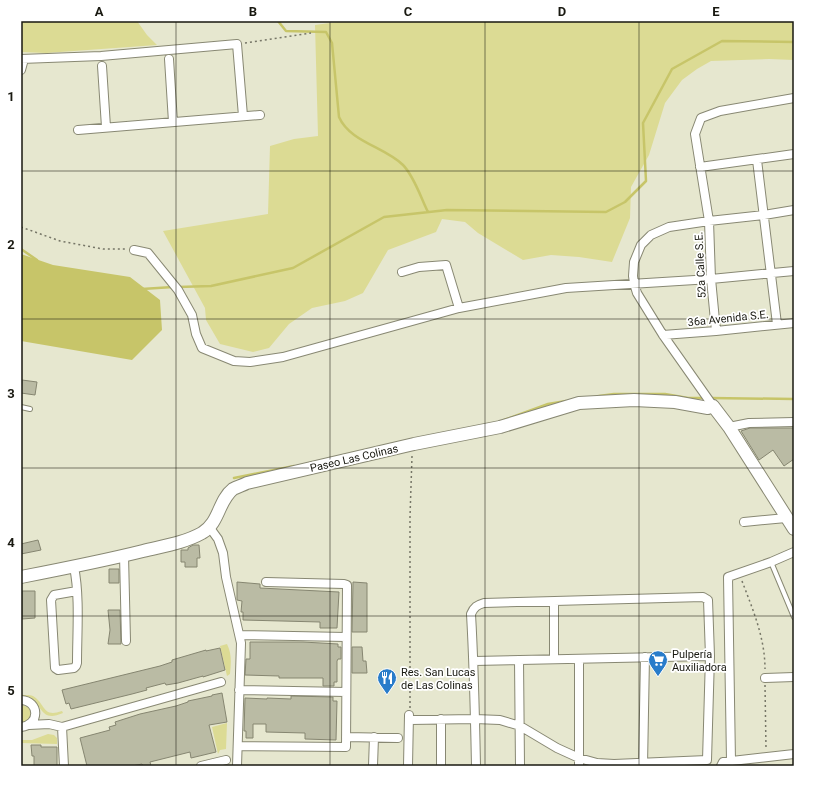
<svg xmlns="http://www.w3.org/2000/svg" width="815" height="787" font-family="Roboto,sans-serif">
	<rect width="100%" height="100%" fill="#e6e7cf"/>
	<path fill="#dcdb94" d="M21,21H137L147,35L157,45L46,53L21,52Z
		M345,21H794V60L769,59L711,61L697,69L682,80L665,103L649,155L631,187L630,218L612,262L579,257L551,255L523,260L478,233L465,222L442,219L436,232L388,250L363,293L345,301L312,308L289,324L269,348L253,352L220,344L206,320L205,308L163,231L268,214L270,146L294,139L318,136L315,25Z
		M227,644C232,654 231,664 230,674L227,676L220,646Z
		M21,694C25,696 29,694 33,696C46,704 42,718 62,711L63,713C42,722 43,708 31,698L21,699Z
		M21,705L28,707C32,712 31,716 28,721L21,724Z
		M227,723L226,749L220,750L218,754L212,727Z
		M48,734L54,735L57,738V744L21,743V740H32Z"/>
	<path fill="#c7c569" d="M21,254L53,265L130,277L160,300L162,330L132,360L21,341Z"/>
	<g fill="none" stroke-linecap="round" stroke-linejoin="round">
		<path stroke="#c7c569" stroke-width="2.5" d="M278,21L286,31L326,32L332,43L339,117C350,142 385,147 403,165C414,176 421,198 428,212
			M21,249L37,260
			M178,287L211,286L293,268L384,217L447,210L606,212L625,202L646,181L643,123L672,69L722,41L794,42
			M142,289L173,287
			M599,396L614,394H665L688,398H705
			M710,398L794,399
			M504,420L548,404L566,401
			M234,478L294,466"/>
	</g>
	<path fill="#babba4" stroke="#868671" d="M22,380L37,382L35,395L21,393Z
		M750,428H793L794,429V459L784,466L773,450L759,460L741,431Z
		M38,540L41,550L21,554V544Z
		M193,545H199L200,558H197V567H185V562H181V550H188V548Z
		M109,569H119V583H109Z
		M237,582L260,584V588L339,592L337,628H320V622L243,620V612H241L242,601L237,600Z
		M353,582L367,583V632H352Z
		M22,591H35V618L22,619Z
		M108,610H120L121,644H108L110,630Z
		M250,642H303L338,644V647H341V659H338L337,661V682H334V686H323V678H279V676L245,675L246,659H250Z
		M352,647H362L363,661H366L367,673H352Z
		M220,648L225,670L203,677V676L178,683L166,685L165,683L146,688L147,690L132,694L71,709L69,703L66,704L62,690L160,666L172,662V660L206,650V651Z
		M222,693L227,722L209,725L216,752L191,758L190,752L150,762L151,766H143L142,764L132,766H87L80,738L110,730L109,727L116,725L115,722L140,714L176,706L188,702V701L212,696V695Z
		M291,696L333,697V701H337L336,740L305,739V733L266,732V724H253V738H246V731H244L245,698L267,699V698L291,699Z
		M31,745H41V747H57V766H34V756H32Z"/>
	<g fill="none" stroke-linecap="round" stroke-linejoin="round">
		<defs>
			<path id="lane" d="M21,407L30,409
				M771,562L794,617"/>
			<path id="street" d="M21,59L101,56L237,44L243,116
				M169,59L173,122
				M102,66L106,127
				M21,70L24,59
				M78,130L260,115
				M757,160L777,324
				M700,167L794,154
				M134,250L148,253L178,290L192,315L196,334L202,348L234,361L250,362L283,357L459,308L566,288L711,279L794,271
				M402,272L419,267L446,265L459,308
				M716,331L711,279L709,221L695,134L701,118L720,111L794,98
				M663,335L716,331L794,323
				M713,406L663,335L637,293L634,283L633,276L634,262L641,245L651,235L669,227L709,221L764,215L794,210
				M729,427L749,423L794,422
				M744,522L786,518
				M210,528L218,539L223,553L226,577L241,643L237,766
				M124,555L126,641
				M74,567C80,596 77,633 77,663L76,666L74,668L58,670L55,668L51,600L54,595L77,591
				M554,602V659
				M240,635L346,637
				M579,659V766
				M519,660L520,766
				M474,661L710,656
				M765,678L794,677
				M239,690L346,692
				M21,700C40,701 40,725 21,727
				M441,719V766
				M410,720L475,719L500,720L520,726L557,748L579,758L597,763L614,764L707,760L710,656L708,600L703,597L484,603C477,605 474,607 471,614C474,665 475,715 476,766
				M29,725L49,724L62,727L221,682
				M62,727L64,766
				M346,737L398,738
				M238,746L346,747L347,585L344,584L266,582
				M731,761L728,577L771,562L794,552
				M201,766L226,760
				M373,766L374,737
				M408,766L409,715
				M643,766L645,657
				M721,766L723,762L794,754"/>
			<path id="secondary" d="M21,577C62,569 103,561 143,551C163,546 184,543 202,533C220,522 218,501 233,489C237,487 243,485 247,483L414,444L500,427L579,403L634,400L675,402L708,408L713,406L729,427L794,529"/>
		</defs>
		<use href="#lane" stroke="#888873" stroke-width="6"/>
		<use href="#street" stroke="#888873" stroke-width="10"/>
		<use href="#secondary" stroke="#888873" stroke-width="14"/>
		<path stroke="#767667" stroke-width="1.5" stroke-dasharray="2 3" stroke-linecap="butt" d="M245,43L311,33
			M21,227L60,241L103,249H126
			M742,581C753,610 765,638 765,669
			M765,685L766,749
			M410,708V517L412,456"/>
		<use href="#lane" stroke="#fff" stroke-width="4"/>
		<use href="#street" stroke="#fff" stroke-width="8"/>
		<use href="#secondary" stroke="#fff" stroke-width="12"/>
	</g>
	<path fill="none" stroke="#191911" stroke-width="1" stroke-opacity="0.55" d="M176,21V766M330,21V766M485,21V766M639,21V766M21,171H794M21,319H794M21,468H794M21,616H794"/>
	<defs>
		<symbol id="supermarket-pin" viewBox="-11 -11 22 30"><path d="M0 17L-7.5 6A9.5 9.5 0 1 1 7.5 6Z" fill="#287cca" stroke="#fff"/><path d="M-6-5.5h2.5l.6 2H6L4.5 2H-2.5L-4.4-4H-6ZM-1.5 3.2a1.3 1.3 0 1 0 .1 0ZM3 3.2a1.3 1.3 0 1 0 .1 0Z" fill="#fff"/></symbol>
		<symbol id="restaurant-pin" viewBox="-11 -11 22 30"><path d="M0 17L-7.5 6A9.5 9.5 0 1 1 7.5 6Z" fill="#287cca" stroke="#fff"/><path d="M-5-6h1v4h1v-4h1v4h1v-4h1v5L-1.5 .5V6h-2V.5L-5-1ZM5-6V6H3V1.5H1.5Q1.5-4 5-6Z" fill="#fff"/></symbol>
	</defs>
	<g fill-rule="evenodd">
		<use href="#supermarket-pin" x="647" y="649" width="22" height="30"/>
		<use href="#restaurant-pin" x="376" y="667" width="22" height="30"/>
	</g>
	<g text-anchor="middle" stroke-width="3.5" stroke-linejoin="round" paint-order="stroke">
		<g font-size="11" fill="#191911" stroke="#fff">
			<text transform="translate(700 265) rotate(-93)" y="4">52a Calle S.E.</text>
			<text transform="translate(728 318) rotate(-6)" y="4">36a Avenida S.E.</text>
			<text transform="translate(354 458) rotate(-13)" y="4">Paseo Las Colinas</text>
		</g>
		<g font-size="11" fill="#191911" stroke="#fff" text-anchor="start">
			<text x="672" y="658">Pulpería<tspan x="672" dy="13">Auxiliadora</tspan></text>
			<text x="401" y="676">Res. San Lucas<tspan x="401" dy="13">de Las Colinas</tspan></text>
		</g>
	</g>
	<rect width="815" height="787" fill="none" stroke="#ffffff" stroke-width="44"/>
	<rect x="22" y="22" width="771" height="743" fill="none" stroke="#191911" stroke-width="1.5"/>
	<g font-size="13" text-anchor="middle" font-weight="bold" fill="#191911">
		<text x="99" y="16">A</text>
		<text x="253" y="16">B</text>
		<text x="408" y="16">C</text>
		<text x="562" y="16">D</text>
		<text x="716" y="16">E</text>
		<text x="11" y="101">1</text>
		<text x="11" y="249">2</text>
		<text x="11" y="398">3</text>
		<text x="11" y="547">4</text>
		<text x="11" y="695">5</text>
	</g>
</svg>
